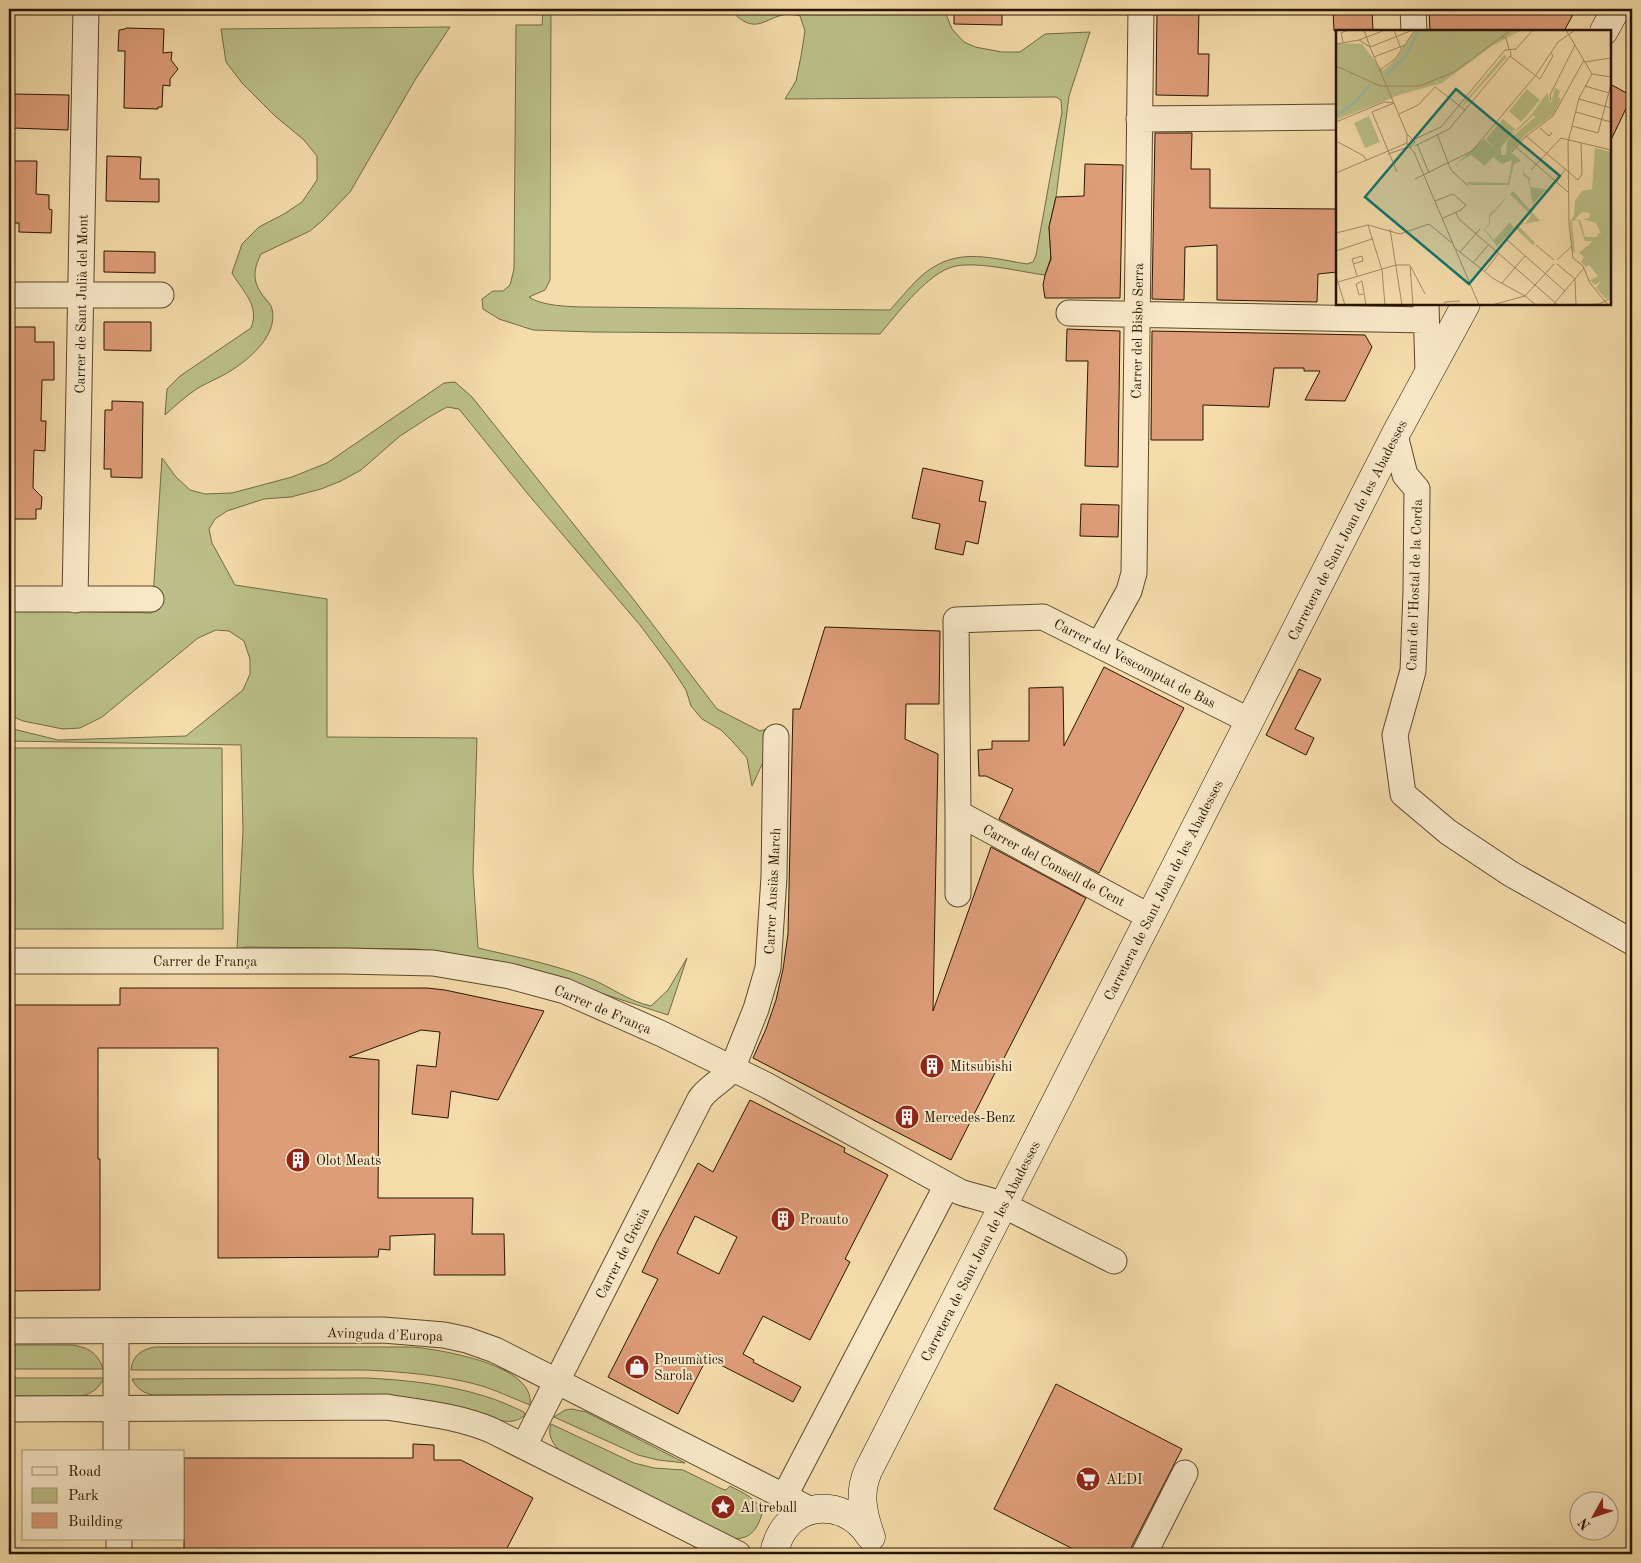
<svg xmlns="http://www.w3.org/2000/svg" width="1641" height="1563" font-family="'Old Standard TT',serif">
	<rect width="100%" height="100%" fill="#f5dcab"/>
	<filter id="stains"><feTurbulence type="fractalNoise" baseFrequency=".004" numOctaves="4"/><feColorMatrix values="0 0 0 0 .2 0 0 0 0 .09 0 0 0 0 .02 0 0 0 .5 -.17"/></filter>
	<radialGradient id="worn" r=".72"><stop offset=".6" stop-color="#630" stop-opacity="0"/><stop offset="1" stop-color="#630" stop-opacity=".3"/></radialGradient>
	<path fill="#bcc088" stroke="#726a44" d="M543,9H551L550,280L545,290L529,297C541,306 571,307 587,307L890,310C899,300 908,289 918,279C953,246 985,257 1027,264L1033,262L1036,255L1062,112L1061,100L1056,97L785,99L796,81L801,56L805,31L800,16C769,6 760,44 730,9H802L801,11L946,14L952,29L964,42L975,47L1002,52H1020L1045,34L1090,32L1069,96L1056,197L1049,227L1051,257L1045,275C1020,272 971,259 949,268C924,278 897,314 880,334L593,332L533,330L499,319L483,309L482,299L493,291H503L510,285L514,269L516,25H542Z
		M450,27L415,80L350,192L323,220L310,231L261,254C253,270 252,282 264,297C267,301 271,304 272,309C278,333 253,356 235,368C224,376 210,381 198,388C186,396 176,405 165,415L167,389L180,376L251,328C260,305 243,292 232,273L242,244L259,227L284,214L302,202L317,180V156L304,140L275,116L242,83L226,62L221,29Z
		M455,382L472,397L634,600L717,709L760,731L777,726L765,758L752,786L747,758L733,742L721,730L702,719L691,706L686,690L669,664L640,625L527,493L459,409L447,407L431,416L400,436L361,470L341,481L321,489L291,497L264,499L227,511L215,519L209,529L212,543L235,585L327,599V737L477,738L473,872L478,948C516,957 554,964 591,979C611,987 628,1001 651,1006L668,990L687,958L668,1015L530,970L487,959L416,949L247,947L237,949L243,831L241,745L9,741V728L58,740L186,736L243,690L250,674V659L244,641L229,631L216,630L198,638L102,717L80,728L63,729L23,721L9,715V610L152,613L162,458L176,477L190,490L205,494L232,493L292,477L327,463L444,383Z
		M9,748H222L223,929H9Z
		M9,1345H72C88,1347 98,1353 103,1369H9Z
		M155,1347H413C442,1350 536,1365 530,1405C512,1398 494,1389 475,1384C440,1375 403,1372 367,1370H131C132,1356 142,1349 155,1347Z
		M9,1378H104C99,1388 92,1394 81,1396H9Z
		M366,1378C406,1380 446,1384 484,1396C498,1400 511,1406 524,1412L525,1415C515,1424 504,1422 492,1418L356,1395H153C143,1393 136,1388 132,1379Z
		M572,1409L586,1412L685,1463L658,1460L638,1455L554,1417L565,1410Z
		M551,1424L634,1463L654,1468L683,1470L722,1489L726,1490L730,1486C743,1493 759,1499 762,1514C757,1530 749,1541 731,1538L561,1452C553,1444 547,1436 551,1424Z"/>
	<path fill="#de9d79" stroke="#291500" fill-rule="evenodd" d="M954,9H1002V25L954,24Z
		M1157,9H1199L1198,54H1209L1208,96L1156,95Z
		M1333,9H1372L1373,31H1334Z
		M1429,9H1576L1564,31H1430Z
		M126,28L164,29L163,53L172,52L171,60L178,69L170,79V86L163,85L162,107H158V109L124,108L125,51H118L119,30L125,29Z
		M1610,84L1632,96L1610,142Z
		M13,94L69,95L68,130L13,128Z
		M1155,133H1192L1191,169H1210V208L1337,209V272L1318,274L1317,302L1217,300V245L1185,247L1184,300L1152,299Z
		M107,156L141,157L140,179H159V202L106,201Z
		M12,161H37L36,194L49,195V209L52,210L51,233L19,232V223H11Z
		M1085,164L1123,165L1120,298H1045L1043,285L1045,275L1051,259L1049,227L1056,197L1084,196Z
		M104,251L155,252V273L104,272Z
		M104,322H151V351L104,350Z
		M9,327H35V342H54V380H42L41,421H46L45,451L34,450L33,488L42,497L41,509H36V519H9Z
		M1067,329L1120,331L1118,467L1085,466L1088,361H1066Z
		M1152,331L1365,335L1372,347L1345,401L1305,400L1320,371H1304V368H1274L1269,407L1203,405V440H1151Z
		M112,401L143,402L142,478L111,477V469H104L105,410H112Z
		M923,468L983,481L979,501L986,502L978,544L966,541L963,555L935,549L940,524L912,518Z
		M1081,504L1119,505L1118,537L1080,536Z
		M825,627L940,631L939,704H906L905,739L938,754L933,1011L991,847L1086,898L1003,1060L1002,1059L951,1160L753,1058L766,1029L776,1000L783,969L788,934L793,709H800Z
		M1104,667L1184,708L1099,873L999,819L1013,789L986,776H979L978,750L992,749V741H1029V688L1063,687L1064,746Z
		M1299,669L1321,679L1295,729L1314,738L1306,755L1266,735Z
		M120,988H427L445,990L544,1011L498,1100L451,1091L448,1118L412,1114L417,1065L436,1067L440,1032L421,1030L349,1057L379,1060L378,1198H473L472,1234H504L505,1275H434L435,1234L390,1236V1250L379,1249L378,1257L218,1258V1048H98V1159H100V1290L9,1291V1005H120Z
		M750,1100L845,1148L844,1152L888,1175L845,1259L850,1262L810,1340L763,1316L743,1354L754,1360L753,1362L801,1387L793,1402L707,1358L678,1414L608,1377L658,1279L642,1272L656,1243L698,1163L713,1172ZM695,1216L737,1237L719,1274L677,1253Z
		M1056,1384L1182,1449L1131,1548L1130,1554H1083L994,1509Z
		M413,1444L434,1445V1460H461L533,1498L504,1554H184V1458H413Z"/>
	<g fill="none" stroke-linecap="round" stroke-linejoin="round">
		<defs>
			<path id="minor" d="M1413,9L1414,31
				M1139,119L1337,117
				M9,295H161
				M1426,304L1428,372
				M1069,313L1426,320
				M1395,435L1405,475L1417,489L1416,591L1413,671L1395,735L1403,794L1448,832L1511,874L1632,942
				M9,599H151
				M75,600L86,9
				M1099,645L1129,591L1134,573L1141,9
				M958,813V894
				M1150,917L958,813L956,620L1043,617L1250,721
				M9,961H345L433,963L510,976L565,991L662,1034L766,1085L960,1192C974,1197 989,1199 1003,1205L1114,1261
				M9,1331L383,1330L444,1335L467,1340L495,1350L811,1510
				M116,1331V1452
				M9,1409L387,1407C423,1413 457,1416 491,1430L738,1554
				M524,1446L700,1099C709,1086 723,1081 732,1069L756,1009L768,968L774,877L776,737
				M784,1497L947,1185
				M119,1554V1539
				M1144,1554L1185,1473"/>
			<path id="secondary" d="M1604,31L1616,9
				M871,1537C863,1514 858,1494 868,1471L1395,435L1466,304
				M774,1554C783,1502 842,1493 870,1536"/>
		</defs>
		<use href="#minor" stroke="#5c472b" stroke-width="27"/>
		<use href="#secondary" stroke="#291500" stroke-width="29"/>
		<use href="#minor" stroke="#f8e8c8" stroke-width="25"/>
		<use href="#secondary" stroke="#f8e8c8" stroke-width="28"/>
	</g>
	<defs>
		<symbol id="building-disc" viewBox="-11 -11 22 22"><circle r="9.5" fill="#8f2418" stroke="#f8e8c8"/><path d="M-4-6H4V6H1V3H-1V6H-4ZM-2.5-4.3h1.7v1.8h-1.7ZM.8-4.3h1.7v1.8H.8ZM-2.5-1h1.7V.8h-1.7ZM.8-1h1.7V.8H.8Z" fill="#fff"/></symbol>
		<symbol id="shop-disc" viewBox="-11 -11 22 22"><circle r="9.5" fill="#8f2418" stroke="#f8e8c8"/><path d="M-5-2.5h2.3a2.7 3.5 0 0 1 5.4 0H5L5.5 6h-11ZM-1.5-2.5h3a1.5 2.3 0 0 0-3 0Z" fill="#fff"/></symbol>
		<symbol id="supermarket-disc" viewBox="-11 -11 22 22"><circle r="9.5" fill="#8f2418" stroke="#f8e8c8"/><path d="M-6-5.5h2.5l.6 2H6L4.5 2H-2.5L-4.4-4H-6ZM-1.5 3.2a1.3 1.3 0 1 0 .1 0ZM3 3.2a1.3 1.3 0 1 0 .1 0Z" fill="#fff"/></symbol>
		<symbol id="sight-disc" viewBox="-11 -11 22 22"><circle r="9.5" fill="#8f2418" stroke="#f8e8c8"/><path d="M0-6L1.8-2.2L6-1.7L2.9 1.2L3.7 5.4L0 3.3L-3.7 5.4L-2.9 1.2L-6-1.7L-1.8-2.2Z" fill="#fff"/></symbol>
	</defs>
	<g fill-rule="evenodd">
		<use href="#building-disc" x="918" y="1052" width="28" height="28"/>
		<use href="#building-disc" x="893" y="1103" width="28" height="28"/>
		<use href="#building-disc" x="284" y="1146" width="28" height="28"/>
		<use href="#building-disc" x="769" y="1205" width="28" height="28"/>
		<use href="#shop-disc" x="623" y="1353" width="28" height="28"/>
		<use href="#supermarket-disc" x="1074" y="1465" width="28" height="28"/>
		<use href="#sight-disc" x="709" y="1493" width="28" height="28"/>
	</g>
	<g text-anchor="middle" stroke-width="4" stroke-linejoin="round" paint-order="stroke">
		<g font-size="14" fill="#291500" stroke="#f8e8c8">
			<text transform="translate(81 304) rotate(-89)" y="5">Carrer de Sant Julià del Mont</text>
			<text transform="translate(1137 331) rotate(-89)" y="5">Carrer del Bisbe Serra</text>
			<text transform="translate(1347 530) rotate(-63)" y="5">Carretera de Sant Joan de les Abadesses</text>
			<text transform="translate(1414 585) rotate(-88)" y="5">Camí de l'Hostal de la Corda</text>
			<text transform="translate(1135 663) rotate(27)" y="5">Carrer del Vescomptat de Bas</text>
			<text transform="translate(1054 865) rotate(28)" y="5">Carrer del Consell de Cent</text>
			<text transform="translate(1163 890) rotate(-63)" y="5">Carretera de Sant Joan de les Abadesses</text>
			<text transform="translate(772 891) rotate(-87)" y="5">Carrer Ausiàs March</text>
			<text x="205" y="966">Carrer de França</text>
			<text transform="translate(603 1009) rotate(23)" y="5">Carrer de França</text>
			<text transform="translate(980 1251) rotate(-63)" y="5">Carretera de Sant Joan de les Abadesses</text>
			<text transform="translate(622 1253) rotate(-63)" y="5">Carrer de Grècia</text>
			<text transform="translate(385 1334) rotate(2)" y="5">Avinguda d'Europa</text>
		</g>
		<g font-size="14" fill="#291500" stroke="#f8e8c8" text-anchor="start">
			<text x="950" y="1071">Mitsubishi</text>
			<text x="924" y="1122">Mercedes-Benz</text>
			<text x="316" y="1165">Olot Meats</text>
			<text x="800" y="1224">Proauto</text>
			<text x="654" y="1364">Pneumàtics<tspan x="654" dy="16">Sarola</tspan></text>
			<text x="1106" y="1484">ALDI</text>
			<text x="740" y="1512">Al treball</text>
		</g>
	</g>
	<g transform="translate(1336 30)">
		<rect width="275" height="275" fill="#f5dcab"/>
		<path d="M79,0H186L156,16L106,53L66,64L0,90V13L26,14L47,41L60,29ZM168,25L171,27L127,76V74ZM219,58L224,61L222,67L225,69L217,85L189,105L175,122L185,131L178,134L173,155H133L130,152L172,153L176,130L166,134L157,127L149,136L135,125L121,133L122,138L120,134L148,109L161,120L150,109L167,89L179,99L175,105L195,85L211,63L215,73ZM198,85L199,87L171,111L170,125H165V117L172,109ZM191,59L204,70L185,92L173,81ZM33,86L44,112L29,118L18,93ZM259,118L275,122V266L270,269L260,258L265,251L259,255L254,250L262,246L253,235L250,237L245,232L248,227L243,223L257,211H249L242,190L236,191L239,223L236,220L234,191L238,186L239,171L246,161L256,159ZM246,182L254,183L253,188L247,189L260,193L265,204L262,203L261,207H249L244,190L239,189ZM187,134L188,144L194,148V157L210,159L197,174L192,149L187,145ZM177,161L204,191L182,195L199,213L197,215L179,198L161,216L148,199L153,194V185ZM174,164L195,185L190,193L181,194L178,198L174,192L158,210L149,199L154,194V187Z" fill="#bcc088" fill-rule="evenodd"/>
		<path fill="none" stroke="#9cbbaa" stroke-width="2.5" d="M50,45L70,26L83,0M0,86L19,72L34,55"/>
		<path fill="none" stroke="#a38c67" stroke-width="1" d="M28,0L34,17L77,0M58,0L65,19M230,0L256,44M165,6L170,8L173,19M23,10L49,0M7,12L5,3L12,0M0,14L23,10L34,17L71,104L79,112L74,118M179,20L197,0M174,26L204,49L217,26L215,23M38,27L69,15M249,32L275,28M0,36L44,56H84L118,42L175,0M44,40L59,29L79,0M256,44L243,68L232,112L233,194L237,228L247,236L254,253L272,275M256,44L275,47M249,56L273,63M243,69L275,78M215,70L214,65L239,15M58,73L36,82L61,142M240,82L275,92M63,84L82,75L99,57L129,80M0,92L48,72L58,73M236,96L262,103L275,54M204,98L213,106L216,102M71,104V115L78,122L143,275M101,104L115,140L132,156M190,106L242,150L246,144L245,113M77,110L105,97L169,20L180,19M0,111L28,126L30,130M81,114L93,143M79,116L113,99L175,25L174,19M180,117L232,162M176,122L189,107L217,86L248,30M52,124L72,117M195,140L225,108L275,120M0,143L71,113M79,149L136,121L200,45L222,12L239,0M211,161L229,140M99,171L117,164L130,175L125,180L107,188M120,183L123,189L222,275M32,195L46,240L49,275M54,199L66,275M0,203L32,195L64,204L93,194L116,213M170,209L229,261M200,215L218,230M120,219L158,249L189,266L218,234M0,221L36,209M124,222L144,199M221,230L236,216M137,233L153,214M17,234L27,231L26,226L16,229L21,246M221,234L239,249M74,235L77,275M75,237L89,264M149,241L163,223M0,246L9,275M239,249L240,275M2,252L60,235H74M166,253L189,226M27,264L23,265L20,254L26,251L30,275M109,275V272L124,271M156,275L189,266L200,275M217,275L248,238M244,275L263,274L275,268"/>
		<path fill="#0f766e" fill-opacity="0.15" stroke="#0f766e" stroke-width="2.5" d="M120,59L224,146L133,254L29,167Z"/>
		<rect width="275" height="275" fill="none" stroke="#291500" stroke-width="2.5"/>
	</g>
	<rect width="1641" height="1563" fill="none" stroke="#f5dcab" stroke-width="30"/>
	<rect x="10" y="10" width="1621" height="1543" fill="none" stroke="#291500" stroke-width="2.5"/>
	<rect x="15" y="15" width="1611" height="1533" fill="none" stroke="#291500"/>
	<rect x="22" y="1450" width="162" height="90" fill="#f8e8c8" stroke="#a59478"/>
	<rect x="32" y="1467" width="25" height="8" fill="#f8e8c8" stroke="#a59478"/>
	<text x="68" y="1476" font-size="15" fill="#291500">Road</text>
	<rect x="32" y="1488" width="25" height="15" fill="#bcc088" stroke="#a59478"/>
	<text x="68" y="1500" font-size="15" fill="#291500">Park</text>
	<rect x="32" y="1513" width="25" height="15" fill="#de9d79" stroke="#a59478"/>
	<text x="68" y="1526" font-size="15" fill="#291500">Building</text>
	<g transform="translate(1594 1516) rotate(230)"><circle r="24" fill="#f8e8c8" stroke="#a59478"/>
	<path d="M0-4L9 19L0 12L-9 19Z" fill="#8f2418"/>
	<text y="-8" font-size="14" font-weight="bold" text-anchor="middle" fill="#291500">N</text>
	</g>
	<rect width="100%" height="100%" filter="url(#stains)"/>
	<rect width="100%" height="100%" fill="url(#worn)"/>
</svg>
